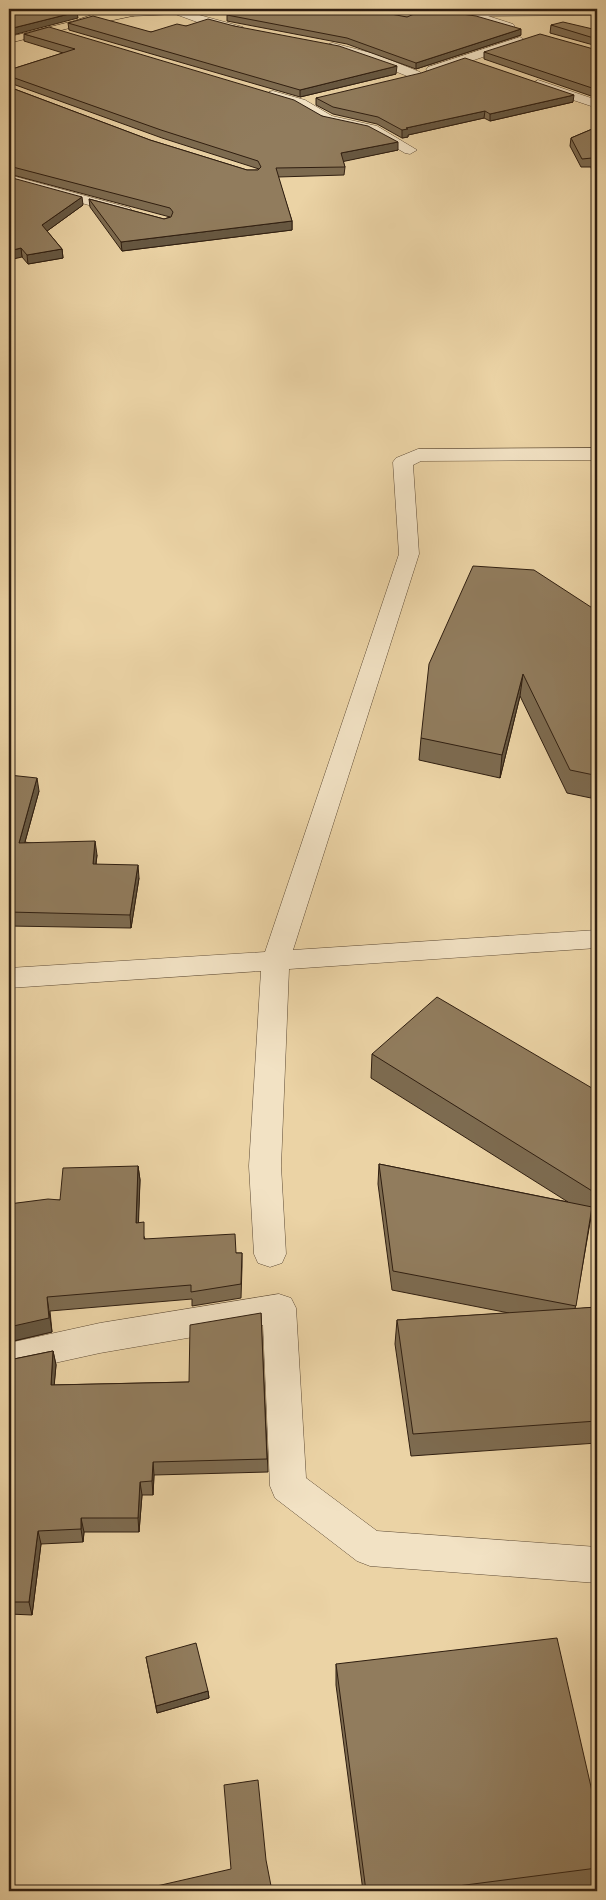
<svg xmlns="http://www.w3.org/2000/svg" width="606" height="1900" font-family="'Old Standard TT',serif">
	<rect width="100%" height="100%" fill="#ebd3a5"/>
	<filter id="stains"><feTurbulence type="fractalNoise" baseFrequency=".004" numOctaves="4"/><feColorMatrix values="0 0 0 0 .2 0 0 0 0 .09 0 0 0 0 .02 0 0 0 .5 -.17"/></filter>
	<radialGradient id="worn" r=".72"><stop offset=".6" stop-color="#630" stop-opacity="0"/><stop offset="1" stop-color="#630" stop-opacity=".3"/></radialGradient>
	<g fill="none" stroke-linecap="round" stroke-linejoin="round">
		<defs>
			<path id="minor" d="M201,9L200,11L192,13L243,27L245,29L239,32L197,22L175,14L133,16L127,13C136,5 187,9 201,9Z
				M415,9H455L481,14L482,11L486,10L597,9V15L488,16L513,24L515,26L513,28L509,29L463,16L421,12Z
				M520,37L526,41L524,43L436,73L432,74L426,70L428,67Z
				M333,43L375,54L420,72L422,75L420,78H412L367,60L329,50L327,47L329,44Z
				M538,80L597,100V108L534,87L532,84Z
				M273,91L305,100L332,116L377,126L417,150L410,154L405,153L368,132L323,122L295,106L269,98L267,95L269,92Z
				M9,175L130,208L132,211L130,214L125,215L9,183Z
				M597,448V460L421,461L413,465L419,554L293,950L597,930V948L289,969L281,1166L286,1254L282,1263L270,1267L258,1263L254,1254L249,1166L261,971L9,988V968L265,952L399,554L393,462L396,458L418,449Z
				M279,1294L291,1298L296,1308L306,1478L377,1531L597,1547V1583L370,1566L357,1561L275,1498L270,1486L263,1325L100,1353L9,1373V1343L100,1323Z"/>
			<path id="highway" d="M109,9H126L125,11L137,9H158L156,11L104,22L98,19L82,25L9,43V37L74,21Z"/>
		</defs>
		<use href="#minor" stroke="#5e4b35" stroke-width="1"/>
		<use href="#highway" stroke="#2f1e10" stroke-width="1"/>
		<use href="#minor" fill="#f2e2c4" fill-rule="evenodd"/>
		<use href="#highway" fill="#ebd3a5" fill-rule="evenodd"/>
	</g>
	<path fill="#7d6b50" stroke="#2f1e10" d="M227,15L407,17L521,35L416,69L347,44L227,21Z
		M68,23L151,32L186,26H234L396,74L300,97L69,30Z
		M551,25L597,30V46L550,33Z
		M24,34L322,116L398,150L343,161L345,167L344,175L278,177L292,221V230L122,251L90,207L89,199L164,219L170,217L9,174V87L150,140L247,170H258L259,169L162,138L10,83L9,84V70L63,53L24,41Z
		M597,50V96L594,97L484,59V52Z
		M316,98L573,102L490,121L484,118L408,135V137L402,138L377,124L333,114L316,105Z
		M597,127V180H594L591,167H581L570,146L571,138Z
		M9,177L83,205L47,231L62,249L63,258L28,264L22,257Z
		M597,611V795L591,798L567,793L520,696L500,778L419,760L421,738Z
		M9,775L39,791L25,842L97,855L96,864L139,878L131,928L9,926Z
		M372,1054L597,1091V1221L591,1217L575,1309L597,1307V1443L411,1456L395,1344L397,1320L509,1313L392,1290L378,1184L379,1164L568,1202L371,1078Z
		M138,1166L140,1180L138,1222L145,1239L236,1253H242V1267L241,1298L192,1306V1299L50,1311L52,1332L9,1342V1204L60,1200Z
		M261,1313L268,1472L154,1475L153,1495H142L139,1532H84L83,1542L41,1544L32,1615L9,1614V1360L53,1351L56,1365L54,1385L189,1382Z
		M146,1657L208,1691L209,1698L157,1713Z
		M336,1664L597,1813V1886L555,1891H363L336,1685Z"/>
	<path fill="#665741" stroke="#2f1e10" d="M77,12L78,18L9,36V29Z
		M521,29V35L416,69V63Z
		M397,66L396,74L300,97V90Z
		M595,89H597V96L594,97Z
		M574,95L573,102L490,121V114Z
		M485,111L484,118L408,135V137L402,138V130L406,128Z
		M398,142V150L341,162V153Z
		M82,197L83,205L43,234L42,225Z
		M292,221V230L122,251L121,242Z
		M21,248L22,257L9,260V251Z
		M62,249L63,258L28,264L27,255Z
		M523,674L520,696L500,778L502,755Z
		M597,774V795L591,798L594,775Z
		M37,778L39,791L21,856L19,843Z
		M95,841L97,855L94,878L93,864Z
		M138,865L139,878L131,928L130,915Z
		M138,1166L140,1180L138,1237L136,1223Z
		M47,1297L52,1332L9,1342V1327Z
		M53,1351L56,1365L53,1399L51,1385Z
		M153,1462L154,1475L153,1495L152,1481Z
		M140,1482L142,1495L139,1532L138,1518Z
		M81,1518L84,1532L83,1542L81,1529Z
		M38,1531L41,1544L32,1615L29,1602Z
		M208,1691L209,1698L157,1713L156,1706Z"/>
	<path fill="#917c5d" stroke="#2f1e10" d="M9,9H67L77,12L9,29Z
		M245,9H364L407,17L426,9L476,16L521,29L416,63L347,38L227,15Z
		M93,16L151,32L177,24L186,26L208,19L234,26L339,46L397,66L300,90L68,23Z
		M563,22L597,30V39L551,25Z
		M49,27L294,100L322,116L368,126L398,142L341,153L345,167L276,168L292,221L121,242L89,199L164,219L171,217L173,212L170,208L9,166V87L150,140L247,170H258L261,167L258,161L161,130L9,76V70L75,49L24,34Z
		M540,34L597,50V89H595L484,52Z
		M465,58L574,95L490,114L485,111L406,128L408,129L402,130L378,117L333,107L316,98L421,73Z
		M597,127V171H595L592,158L582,159L571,138Z
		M9,177L82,197L42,225L62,249L27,255L21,248L9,251Z
		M473,566L534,570L597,611V774L594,775L570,770L523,674L502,755L421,738L429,664Z
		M9,775L37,778L19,843L95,841L93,864L138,865L130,915L9,912Z
		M437,997L597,1091V1194L372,1054Z
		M379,1164L592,1207L576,1306L393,1271Z
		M138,1166L136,1223L144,1222V1239L235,1234L236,1253H242L241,1284L191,1292V1285L47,1297L49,1318L9,1327V1204L48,1199L60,1200L63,1168Z
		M597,1307V1421L413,1434L397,1320Z
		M261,1313L267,1459L153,1462L152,1481L140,1482L138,1518H81V1529L38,1531L29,1602H9V1360L53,1351L51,1385L189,1382L190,1325Z
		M557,1638L597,1813V1868L419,1891H366L336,1664Z
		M196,1643L208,1691L156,1706L146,1657Z
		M258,1780L266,1860L272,1891H135L231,1869L224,1785Z"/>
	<rect width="606" height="1900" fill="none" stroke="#ebd3a5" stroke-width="30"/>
	<rect x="10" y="10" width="586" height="1880" fill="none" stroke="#2f1e10" stroke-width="2.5"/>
	<rect x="15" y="15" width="576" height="1870" fill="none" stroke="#2f1e10"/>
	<rect width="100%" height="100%" filter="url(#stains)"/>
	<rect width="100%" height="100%" fill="url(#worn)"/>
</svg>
